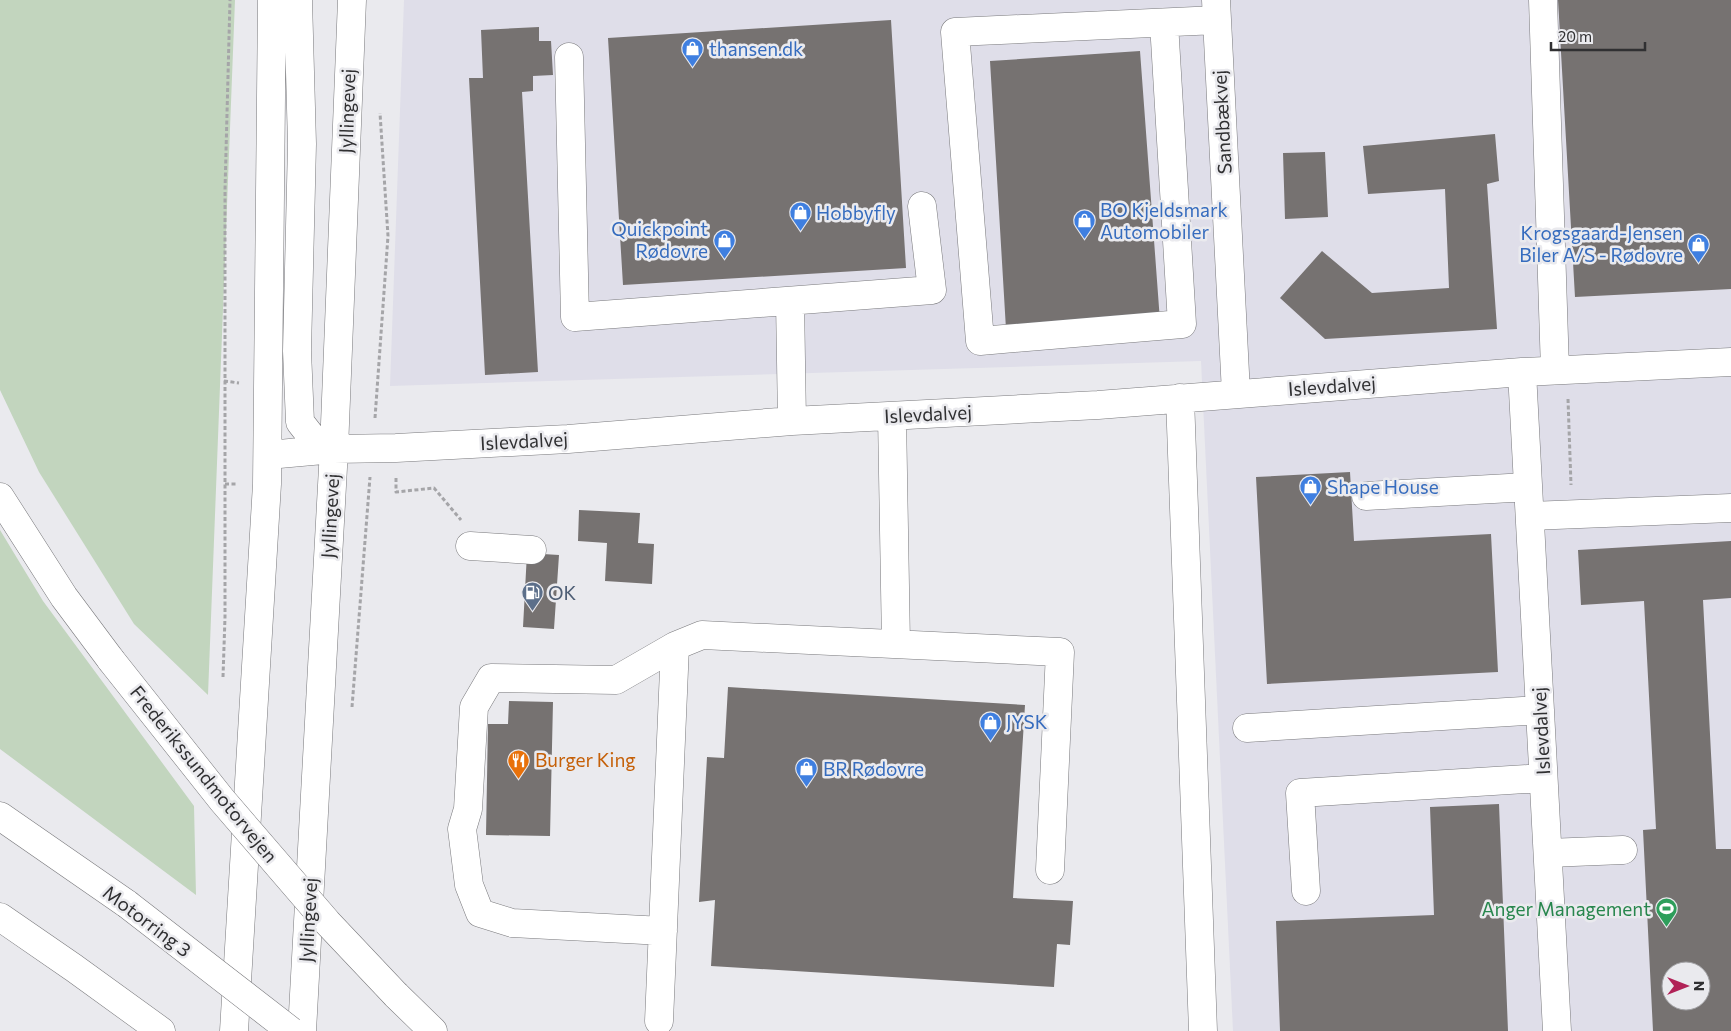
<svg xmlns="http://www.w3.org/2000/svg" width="1731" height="1031" font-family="Commissioner,sans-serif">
	<rect width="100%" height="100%" fill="#eaeaee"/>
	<path fill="#dfdee9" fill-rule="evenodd" d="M404,0H1731V1031H1233L1201,361L390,386ZM1671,971H1701V1001H1671Z"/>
	<path fill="#c2d5be" d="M0,0H235L208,695L134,624L39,472L0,390Z
		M0,530L43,601L194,806L196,895L0,749Z"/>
	<path fill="#767271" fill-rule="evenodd" d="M1558,0H1731V289L1575,297Z
		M891,20L906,268L623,285L608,38Z
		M539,27V41H551L553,75L533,76V91L522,92L538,372L485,375L469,78H483L481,30Z
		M1140,51L1160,321L1006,329L990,61Z
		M1495,134L1499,181L1487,184L1497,329L1325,339L1280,298L1322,251L1372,293L1449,288L1445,189L1368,194L1363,146Z
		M1325,152L1328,217L1285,219L1283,153Z
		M1350,472L1354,541L1491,534L1498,672L1267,684L1256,477Z
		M579,510L640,513L638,543L654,544L652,584L605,581L607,543L578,541Z
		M1731,541V598L1703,600L1716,849H1731V1031H1653L1643,830L1656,829L1644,601L1581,605L1578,550ZM1671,971H1701V1001H1671Z
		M527,553L559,555L554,629L523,627Z
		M728,687L1025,705L1013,898L1073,901L1070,945L1057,944L1054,987L711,966L715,900L699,902L707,757L724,758Z
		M509,701L553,702L550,836L486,835L488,724H508Z
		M1499,804L1508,1031H1280L1276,921L1434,915L1430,807Z"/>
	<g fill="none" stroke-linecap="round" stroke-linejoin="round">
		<defs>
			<path id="minor" d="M298,0L302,144L297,351L300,422L314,440L334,449
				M1216,0L1236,393
				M1543,0L1555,370
				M1164,23L1182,324L980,341L955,32L1217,20
				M569,57L575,317L932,290L922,206
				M790,301L792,421
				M1522,372L1557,1031
				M1180,398L1203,1031
				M892,416L896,644
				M268,455L334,449L396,448L568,439L792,421L1098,405L1522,372L1731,362
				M1366,496L1528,487
				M1530,516L1731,508
				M470,546L532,550
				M1247,728L1540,710
				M1548,853L1623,850
				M1306,891L1300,793L1543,778
				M663,931L512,923L480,913L469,885L462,829L468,809L474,707L491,678L616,680L675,646
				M659,1021L675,646L702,635L1060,652L1050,870
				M234,1031L267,484L272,0
				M302,1031L334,449L352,0"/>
			<path id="highway" d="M0,497L64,597L111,660
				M0,816L127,904
				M0,917L74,968L161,1031
				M396,995L433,1031"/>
		</defs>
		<use href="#minor" stroke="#79797c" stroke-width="29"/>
		<use href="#highway" stroke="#79797c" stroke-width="29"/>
		<path stroke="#a5a5a8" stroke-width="3" stroke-dasharray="4 2.5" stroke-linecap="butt" d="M224,381L239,383
			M1568,399L1571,485
			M375,418L388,236L380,113
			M396,478V492L434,488L461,520
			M225,484H238
			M223,677L225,617V190L230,0
			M352,707L370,477"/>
		<use href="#minor" stroke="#fff" stroke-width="28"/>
		<use href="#highway" stroke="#fff" stroke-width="28"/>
		<defs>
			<path id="highway-bridge" d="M111,660L222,800L327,922L396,995
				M127,904L291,1031"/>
		</defs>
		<use href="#highway-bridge" stroke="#79797c" stroke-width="29" stroke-linecap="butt"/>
		<use href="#highway-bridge" stroke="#fff" stroke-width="28"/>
	</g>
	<defs>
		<symbol id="shop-pin" viewBox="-11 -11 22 30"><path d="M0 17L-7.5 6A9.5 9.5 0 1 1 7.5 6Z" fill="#3f7fe0" stroke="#eaeaee"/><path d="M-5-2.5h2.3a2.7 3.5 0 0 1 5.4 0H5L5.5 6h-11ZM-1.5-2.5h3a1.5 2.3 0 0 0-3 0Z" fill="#fff"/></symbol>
		<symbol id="fuel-pin" viewBox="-11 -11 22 30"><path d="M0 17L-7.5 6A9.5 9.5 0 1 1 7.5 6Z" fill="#5c6f8a" stroke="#eaeaee"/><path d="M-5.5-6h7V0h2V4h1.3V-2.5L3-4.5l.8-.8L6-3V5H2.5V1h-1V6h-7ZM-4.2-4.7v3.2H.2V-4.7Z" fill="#fff"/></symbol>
		<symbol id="restaurant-pin" viewBox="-11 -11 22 30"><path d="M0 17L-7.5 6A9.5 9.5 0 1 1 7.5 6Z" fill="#e8710a" stroke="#eaeaee"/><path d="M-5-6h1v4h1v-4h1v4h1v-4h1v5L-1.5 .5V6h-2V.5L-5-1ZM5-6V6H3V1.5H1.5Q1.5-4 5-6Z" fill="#fff"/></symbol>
		<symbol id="stadium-pin" viewBox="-11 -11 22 30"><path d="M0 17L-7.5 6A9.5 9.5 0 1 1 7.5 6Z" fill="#2e9e5b" stroke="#eaeaee"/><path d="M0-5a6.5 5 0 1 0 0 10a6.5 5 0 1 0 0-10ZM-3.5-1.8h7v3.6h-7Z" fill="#fff"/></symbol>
	</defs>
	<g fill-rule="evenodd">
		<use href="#shop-pin" x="680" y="36" width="25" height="34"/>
		<use href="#shop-pin" x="788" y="200" width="25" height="34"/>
		<use href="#shop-pin" x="1072" y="208" width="25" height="34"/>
		<use href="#shop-pin" x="712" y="228" width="25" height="34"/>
		<use href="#shop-pin" x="1686" y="232" width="25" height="34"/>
		<use href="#shop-pin" x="1298" y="474" width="25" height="34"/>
		<use href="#fuel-pin" x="520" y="580" width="25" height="34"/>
		<use href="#shop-pin" x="978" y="710" width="25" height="34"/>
		<use href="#restaurant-pin" x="506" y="748" width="25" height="34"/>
		<use href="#shop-pin" x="794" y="756" width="25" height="34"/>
		<use href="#stadium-pin" x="1654" y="896" width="25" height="34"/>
	</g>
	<g text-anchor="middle" stroke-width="5" stroke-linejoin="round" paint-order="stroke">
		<g font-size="19" fill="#366cbe" stroke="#eaeaee" text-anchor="start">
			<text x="709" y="56">thansen.dk</text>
			<text x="1100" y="217">BO Kjeldsmark<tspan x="1100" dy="22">Automobiler</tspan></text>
			<text x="816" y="220">Hobbyfly</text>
			<text x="708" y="236" text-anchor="end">Quickpoint<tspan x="708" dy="22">Rødovre</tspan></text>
			<text x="1683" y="240" text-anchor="end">Krogsgaard-Jensen<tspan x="1683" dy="22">Biler A/S - Rødovre</tspan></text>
			<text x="1327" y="494">Shape House</text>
			<text x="1006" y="729">JYSK</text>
			<text x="823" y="776">BR Rødovre</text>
		</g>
		<g font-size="19" fill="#303032" stroke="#eaeaee">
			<text transform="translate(347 111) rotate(-88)" y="7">Jyllingevej</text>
			<text transform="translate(1222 122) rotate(-93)" y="7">Sandbækvej</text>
			<text transform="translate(1332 386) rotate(-4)" y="7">Islevdalvej</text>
			<text transform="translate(928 414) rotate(-3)" y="7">Islevdalvej</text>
			<text transform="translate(524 441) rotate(-3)" y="7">Islevdalvej</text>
			<text transform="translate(330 516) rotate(-87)" y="7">Jyllingevej</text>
			<text transform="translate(1541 731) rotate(-93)" y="7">Islevdalvej</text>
			<text transform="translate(204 774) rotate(51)" y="7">Frederikssundmotorvejen</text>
			<text transform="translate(308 920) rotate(-87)" y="7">Jyllingevej</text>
			<text transform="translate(147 921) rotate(37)" y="7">Motorring 3</text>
		</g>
		<g font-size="19" fill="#4e5e75" stroke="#eaeaee" text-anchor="start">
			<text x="548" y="600">OK</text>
		</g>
		<g font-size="19" fill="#c56008" stroke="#eaeaee" text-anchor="start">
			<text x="535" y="767">Burger King</text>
		</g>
		<g font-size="19" fill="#27864d" stroke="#eaeaee" text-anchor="end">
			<text x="1651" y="916">Anger Management</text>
		</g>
	</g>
	<g transform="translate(1686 986) rotate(90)"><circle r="24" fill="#eaeaee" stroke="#a0a0a3"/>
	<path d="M0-4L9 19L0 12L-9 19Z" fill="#b12257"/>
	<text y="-8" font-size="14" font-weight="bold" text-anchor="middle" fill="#303032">N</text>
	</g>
	<path d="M1551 42v8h94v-8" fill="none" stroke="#303032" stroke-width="2.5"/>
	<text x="1558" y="42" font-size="15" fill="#303032" stroke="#eaeaee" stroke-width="4" paint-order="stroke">20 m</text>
</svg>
